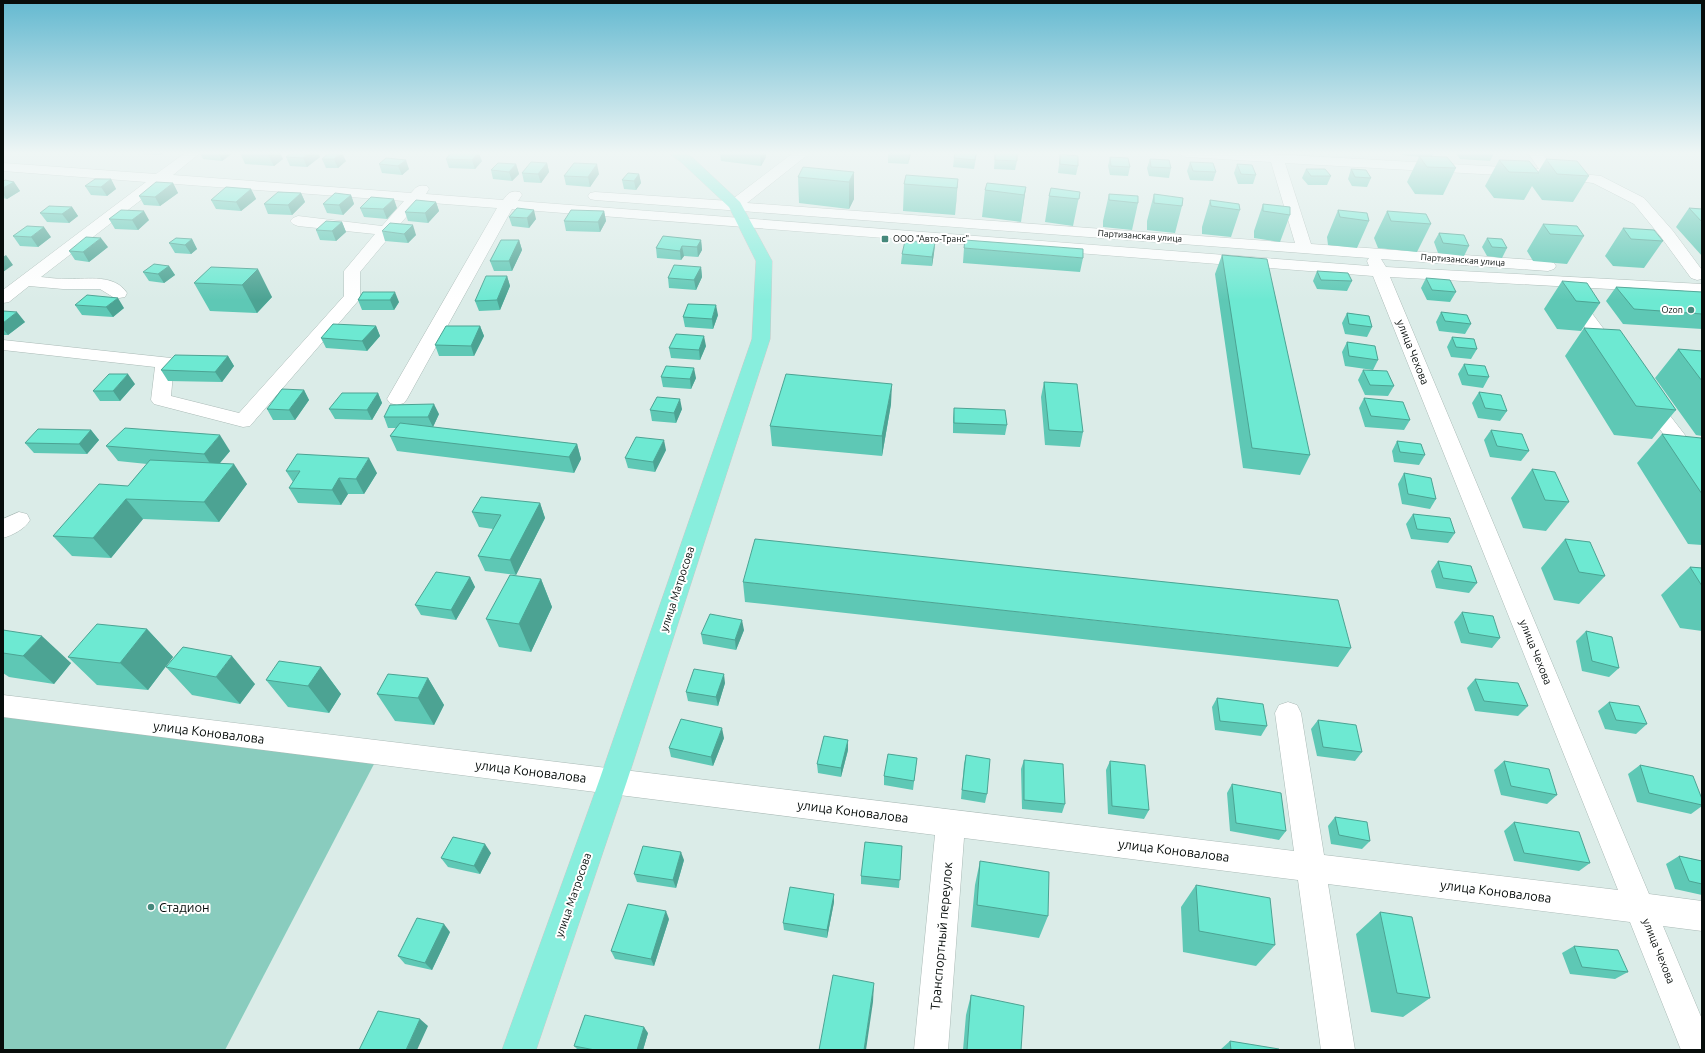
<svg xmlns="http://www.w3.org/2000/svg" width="1705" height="1053" font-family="Ubuntu,sans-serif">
	<rect width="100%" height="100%" fill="#dbece8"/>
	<path fill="#89ccbe" d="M3,717L374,764L225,1050H3Z"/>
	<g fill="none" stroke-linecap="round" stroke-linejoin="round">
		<defs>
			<path id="minor" d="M185,153H200L173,175L411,193C416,187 419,184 427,186L429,189L426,194L503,200C508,193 511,190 520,192L522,195L518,201L1369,266L1367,261L1369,258L595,200L590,199L588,196L590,193L595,192L730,201L793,153H808L806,156L747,203L1295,243L1271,162L1187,157L1182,156L1180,153H1253L1539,169L1528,153H1542L1555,171L1601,176L1644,198L1673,231L1702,270V279L1697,280L1691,278L1661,237L1634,204L1593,183L1553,178L1285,163L1311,244L1548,261L1554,263L1556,266L1554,269L1548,271L1381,259L1386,267L1702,284V294L1390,277L1649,894L1702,901V931L1663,926L1702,1019V1050H1681L1630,922L1328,884L1355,1050H1321L1298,880L964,838L948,1050H914L935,835L3,717V695L1294,851L1275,713L1279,705L1288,702L1297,705L1301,713L1324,855L1618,890L1373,276L512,209L407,399L404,403L397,405L390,403L387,399L497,208L419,202L395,230L393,234L391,235L360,272V297L358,301L250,426L243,427L154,404L151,400L155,367L3,350V340L171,358L174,362L171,396L239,413L344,296V271L375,234L298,226L293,224L290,221L293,218L298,216L382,226L404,201L163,183L41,277C50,278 59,279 69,279C88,279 115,274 127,293L125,297L119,298L113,297L100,289H63L29,286L9,302L3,303V290L146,182L3,171V163L156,174Z
				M1570,291L1576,292L1621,352L1618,356L1612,357L1606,356L1562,296L1564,292Z
				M1647,393L1654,395L1702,457V478L1695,476L1637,399L1640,395Z
				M19,512L27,514L30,520C25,529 13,535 3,538V519Z"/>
			<path id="major" d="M669,153H685L692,157L740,202L772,261L770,339L627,781L536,1050H502L599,781L752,339L756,261L729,207L682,163Z"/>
		</defs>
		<use href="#minor" stroke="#aabab6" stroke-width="1"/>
		<use href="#major" stroke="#c8cac9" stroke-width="1"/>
		<use href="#minor" fill="#fff" fill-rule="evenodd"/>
		<use href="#major" fill="#8ed" fill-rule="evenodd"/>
	</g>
	<path fill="#5ec8b5" d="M142,153H163L160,155L143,154Z
		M200,153H233L222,161L203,159Z
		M240,153H280L283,159L274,166L245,164Z
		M291,153H318L320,157L307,167L290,166L286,157Z
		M329,153L346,161L338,168H326L322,159Z
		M720,153H766V157L761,166L721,161Z
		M888,153L911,154L908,164L888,163Z
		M977,153L974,169L953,167L954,158Z
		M995,153L1017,161L1015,170L994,169Z
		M1401,153H1434L1432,156L1456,168L1443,195L1415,194L1407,182L1419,157L1402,155Z
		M1456,153H1494L1490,161L1460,159Z
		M1060,154L1078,166L1076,175L1058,173L1059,164Z
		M1110,157L1130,167L1128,176L1110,175L1108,166Z
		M386,158L409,169L402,175L382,173L379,164Z
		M446,159L482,161L475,169L449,168Z
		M1150,159L1171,168L1169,178L1149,176L1147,168Z
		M1546,159L1589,176L1573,202L1542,200L1532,186L1524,200L1494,198L1485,186L1499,160L1538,172Z
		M1190,162L1216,172L1213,181L1190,180L1187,171Z
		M547,163L549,172L541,183L524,182L522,173Z
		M516,164L519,174L512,181L493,179L491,170Z
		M1237,164L1256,175L1253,184H1238L1234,173Z
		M1306,169L1331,176L1327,185H1308L1302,178Z
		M1351,169L1371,178L1367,187L1352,186L1348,179Z
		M854,172V199L849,209L799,203L798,177Z
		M599,174L590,187L566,185L564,176Z
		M639,174L641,183L636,190L624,189L622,180Z
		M111,179L116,189L107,196L91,195L85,186Z
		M958,179L955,215L903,211L904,184Z
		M3,182H14L20,191L7,199L3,198Z
		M173,183L178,193L160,206L144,205L139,196Z
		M1026,187L1021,222L982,217L985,190Z
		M251,189L256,199L241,211L216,209L211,200Z
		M1080,192L1073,226L1045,222L1049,196Z
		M301,193L305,202L292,215L268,214L264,204Z
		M1109,194L1138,203L1132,230L1103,227V221Z
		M1154,194L1182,206L1175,233L1147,230V221Z
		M351,195L354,204L343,215L327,213L323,204Z
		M1210,200L1240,210L1231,237L1202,234V227Z
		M436,202L439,211L428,223L408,221L405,212Z
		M1263,204L1290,215L1280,242L1254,238V231Z
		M72,207L78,216L69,223L47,222L40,213Z
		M360,208H397L387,219L364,217Z
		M1689,208L1702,209V256L1676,227Z
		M1338,210L1369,221L1357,248L1328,245L1327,237Z
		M604,211L606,221L600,232L566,231L564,221Z
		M1387,211L1431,224L1417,252L1378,248L1374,238Z
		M509,217L536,219L529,228L512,226Z
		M109,219L149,220L138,230L115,229Z
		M342,222L346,232L336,241L320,240L316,230Z
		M1543,224L1584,236L1567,264L1533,261L1527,251Z
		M1623,228L1663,241L1644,268L1613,266L1605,256Z
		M382,231L416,235L408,243L385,241Z
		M1439,233L1469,246L1464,256L1438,253L1434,242Z
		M13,236L51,237L38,247L20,246Z
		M1487,238L1507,248L1502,258L1487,256L1482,247Z
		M192,239L197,249L191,254L175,253L169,243Z
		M519,240L522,250L512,271H494L490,261Z
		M701,240L702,250L698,257L684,256L681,260L657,258L656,248Z
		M935,243L934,253L932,266L901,264L902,254Z
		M108,247L89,262L75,260L69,251Z
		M964,248L1083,258L1080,272L963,263Z
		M1222,255L1310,455L1300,475L1243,468L1215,274Z
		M169,266L175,275L164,283L149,281L143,272Z
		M211,267L272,297L257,313L210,311L194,283Z
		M701,267L702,277L696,290L669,288L668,278Z
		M1317,271L1352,281L1347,291L1317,289L1313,281Z
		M507,276L510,286L500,310L479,311L475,301Z
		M1426,278L1456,292L1450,302L1427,300L1421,288Z
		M1562,281L1600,303L1581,331L1557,329L1544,309Z
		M1616,287L1702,292V329L1623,324L1606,301Z
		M363,292L399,302L394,310H362L358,300Z
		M75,305L124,308L113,317L82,315Z
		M3,311L25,322L8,335H3Z
		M1441,312L1471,324L1465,334L1439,331L1436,322Z
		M1347,313L1372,327L1367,337L1345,334L1342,323Z
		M718,315L713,329L685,327L683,317Z
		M376,326L380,336L367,351L326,348L321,338Z
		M480,326L484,336L474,356H439L435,345Z
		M1584,328L1676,410L1652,439L1614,435L1565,356Z
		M1452,337L1477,349L1471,359L1451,357L1447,347Z
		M1347,342L1378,360L1373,370L1345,366L1342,352Z
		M706,346L700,360L671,358L669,348Z
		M1678,349L1702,351V436L1696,435L1655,378Z
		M228,356L234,366L222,382L168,381L161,370Z
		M1464,364L1489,377L1483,388L1462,385L1458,374Z
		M1363,370L1394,386L1388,396L1365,395L1358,380Z
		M661,377L696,378L691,389L663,387Z
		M1044,382L1083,432L1080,447L1045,445L1041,397Z
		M135,384L120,401H100L93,391Z
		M304,390L309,400L295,420H273L267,409Z
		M1479,392L1507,411L1500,421L1478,418L1472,403Z
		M378,393L382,403L372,420L335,419L329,409Z
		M1364,398L1410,420L1404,430L1365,427L1359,408Z
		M891,404L882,456L772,446L770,426Z
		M954,408L1007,425L1005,435L953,433V418Z
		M682,409L676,423L652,421L650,410Z
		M439,414L433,427L577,444L581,459L574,473L397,451L390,436L396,428H388L384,417Z
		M91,430L99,440L87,454L34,453L25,443Z
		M1491,430L1529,451L1521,461L1490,457L1484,440Z
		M1662,434L1702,440V545L1688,544L1637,463Z
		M1397,441L1425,455L1419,465L1394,462L1392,451Z
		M106,446L230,451L220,463L247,484L219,522L143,519L111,558L72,556L53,536L128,486L147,464L118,461Z
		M666,450L655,472L628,468L625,458Z
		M1532,469L1569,502L1546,531L1523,528L1511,498Z
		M286,471L377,473L364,494H348L341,505L298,503L289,488L293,482Z
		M1404,473L1436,499L1430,509L1402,504L1398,484Z
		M540,503L545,518L516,575L485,571L478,556L493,529L479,527L472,512Z
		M1413,514L1455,533L1448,543L1411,539L1406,524Z
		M1565,539L1605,576L1579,604L1554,600L1541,568Z
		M1438,561L1477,583L1469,593L1436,588L1431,571Z
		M1690,567L1702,568V631L1680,628L1661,595Z
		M470,577L475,587L456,620L421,615L415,605Z
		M541,579L552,607L531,652L499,647L486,619Z
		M743,582L1351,648L1338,667L745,602Z
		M1462,612L1500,638L1492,648L1461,643L1454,622Z
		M147,629L173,657L148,690L97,685L68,657Z
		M3,630L71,663L54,684L9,677L3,673Z
		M744,630L736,650L703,644L701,634Z
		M1586,631L1619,668L1609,677L1582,671L1576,641Z
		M166,667L255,684L240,704L192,695Z
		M321,667L341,694L329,713L288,707L266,680Z
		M428,678L444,705L434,725L395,721L377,694Z
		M1475,679L1528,706L1518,716L1475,711L1467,688Z
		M725,683L718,706L688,701L686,692Z
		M1217,698L1267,726L1261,736L1215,730L1212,707Z
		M1609,702L1647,724L1636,734L1605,729L1598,711Z
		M1318,720L1362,752L1355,761L1317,756L1311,729Z
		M724,738L713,766L671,757L669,748Z
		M848,750L841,777L818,773L817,764Z
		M966,755L987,794L985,803L961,799L964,764Z
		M917,758L913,790L884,785V776Z
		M1024,760L1065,804L1062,813L1022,809L1021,769Z
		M1110,761L1149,810L1144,819L1108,814L1106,770Z
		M1504,761L1557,795L1547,804L1501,795L1494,770Z
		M1640,765L1702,799V806L1691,814L1637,802L1628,774Z
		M1232,784L1286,831L1279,840L1230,831L1227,793Z
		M1335,817L1370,841L1362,849L1331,844L1328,826Z
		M1514,822L1590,863L1579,871L1514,861L1504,831Z
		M902,846L899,888L861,884V876Z
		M491,853L480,874L448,867L441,858Z
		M1679,856L1702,861V895L1675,889L1666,864Z
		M684,860L676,888L637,882L634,874Z
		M980,861L1048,916L1039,938L971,927L975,885Z
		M1196,885L1275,945L1256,966L1183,952L1181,907Z
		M834,902L827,938L784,930L783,923Z
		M1380,912L1430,998L1403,1017L1371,1012L1356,934Z
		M669,919L654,966L615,959L611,951Z
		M450,932L432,970L405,964L398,956Z
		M1574,946L1628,972L1615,979L1570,974L1562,953Z
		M971,995L1021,1050H963L966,1015Z
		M648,1033L643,1050H578L574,1046Z
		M1230,1041L1279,1050H1220Z"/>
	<path fill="#4ca393" d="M158,153H163L160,155Z
		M218,153H233L222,161Z
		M267,153H280L283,159L274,166Z
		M309,153H318L320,157L307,167L303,158Z
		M341,153H342L346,161L338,168L334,159Z
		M478,153H479L482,161L475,169L472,160Z
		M760,153H766V157L761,166Z
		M909,153H911V154L908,164Z
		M406,160L409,169L402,175L398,166Z
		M547,163L549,172L541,183L538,174Z
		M516,164L519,174L512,181L509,172Z
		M597,164L599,174L590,187L588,177Z
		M854,172V199L849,209V182Z
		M639,174L641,183L636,190L634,181Z
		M111,179L116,189L107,196L101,187Z
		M958,179L956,205L955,215L957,188Z
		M14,182L20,191L7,199L3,194V188Z
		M173,183L178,193L160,206L155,197Z
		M1026,187L1022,214L1021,222L1024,195Z
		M251,189L256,199L241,211L236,202Z
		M301,193L305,202L292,215L288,205Z
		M351,195L354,204L343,215L339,205Z
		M394,199L397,208L387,219L383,209Z
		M436,202L439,211L428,223L425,213Z
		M72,207L78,216L69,223L62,214Z
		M534,210L536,219L529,228L527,218Z
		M144,211L149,220L138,230L132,220Z
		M604,211L606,221L600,232L598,222Z
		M342,222L346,232L336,241L332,231Z
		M413,225L416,235L408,243L404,234Z
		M44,227L51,237L38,247L31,237Z
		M101,238L108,247L89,262L83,252Z
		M192,239L197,249L191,254L185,245Z
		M519,240L522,250L512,271L509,261Z
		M701,240L702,250L698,257L697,247Z
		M935,243L934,253L932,266V257Z
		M682,246L684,256L681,260L680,251Z
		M6,255L13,265L3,272V257Z
		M169,266L175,275L164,283L158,274Z
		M701,267L702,277L696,290L694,280Z
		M258,269L272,297L257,313L242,285Z
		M507,276L510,286L500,310L497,300Z
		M395,292L399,302L394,310L390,300Z
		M118,298L124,308L113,317L106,307Z
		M716,305L718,315L713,329L712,319Z
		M17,312L25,322L8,335L3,329V323Z
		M376,326L380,336L367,351L362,341Z
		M480,326L484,336L474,356L471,346Z
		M704,336L706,346L700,360L699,350Z
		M228,356L234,366L222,382L215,372Z
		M694,368L696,378L691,389L690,379Z
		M128,374L135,384L120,401L113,391Z
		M892,384L891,404L882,456V436Z
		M304,390L309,400L295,420L289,410Z
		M378,393L382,403L372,420L367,410Z
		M680,399L682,409L676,423L674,413Z
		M434,404L439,414L433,427L428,417Z
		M91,430L99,440L87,454L79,444Z
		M220,435L230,451L214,470L204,454Z
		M664,440L666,450L655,472L653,462Z
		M577,444L581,459L574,473L569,457Z
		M369,458L377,473L364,494L356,479Z
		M234,464L247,484L219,522L204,502Z
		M339,478L348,494L341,505L332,490Z
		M126,499L143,519L111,558L93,538Z
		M540,503L545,518L516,575L510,560Z
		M470,577L475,587L456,620L451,610Z
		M541,579L552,607L531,652L519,624Z
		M742,620L744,630L736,650L735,640Z
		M147,629L173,657L148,690L120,663Z
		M42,636L71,663L54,684L23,656Z
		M232,656L255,684L240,704L216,677Z
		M321,667L341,694L329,713L308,686Z
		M724,674L725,683L718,706L716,697Z
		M428,678L444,705L434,725L418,698Z
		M722,728L724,738L713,766L711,757Z
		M848,740V750L841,777V768Z
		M485,844L491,853L480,874L474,866Z
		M681,852L684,860L676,888L673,880Z
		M834,894V902L827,938V930Z
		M666,911L669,919L654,966L651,959Z
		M444,924L450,932L432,970L425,963Z
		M874,983L873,1002L866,1050H864Z
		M420,1019L428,1026L417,1050H406Z
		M644,1027L648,1033L643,1050H637Z"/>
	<path fill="#6de9d2" stroke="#4ca393" d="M291,153H309L303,158L286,157Z
		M329,153H341L334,159H322Z
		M451,153H478L472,160L446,159Z
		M888,153H909L908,155Z
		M955,153H976L975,160L954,158Z
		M995,153H1017V161L995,160Z
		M1060,154L1078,156V166L1060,164Z
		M1419,156L1447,157L1456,168L1427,167Z
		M1110,157L1128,158L1130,167L1111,166Z
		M386,158L406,160L398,166L379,164Z
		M1150,159L1169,160L1171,168L1151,167Z
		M1546,159L1577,161L1589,176L1557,174Z
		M1499,160L1529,161L1539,173L1509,172Z
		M531,162L547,163L538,174L522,173Z
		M1190,162L1213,163L1216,172L1193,171Z
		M498,163L516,164L509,172L491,170Z
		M574,163L597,164L588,177L564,176Z
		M1237,164L1252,165L1256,175L1241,174Z
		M803,167L854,172L849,182L798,177Z
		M1306,169H1325L1331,176H1311Z
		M1351,169L1366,170L1371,178L1355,177Z
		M628,173L639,174L634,181L622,180Z
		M906,175L958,179L957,188L904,184Z
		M95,179H111L101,187L85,186Z
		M5,180L14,182L3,188V182Z
		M156,182L173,183L155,197L139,196Z
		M987,183L1026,187L1024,195L985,190Z
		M226,187L251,189L236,202L211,200Z
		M1051,188L1080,192L1079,199L1049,196Z
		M278,192L301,193L288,205L264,204Z
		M335,193L351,195L339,205L323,204Z
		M1109,194L1138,196V203L1109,200Z
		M1154,194L1183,198L1182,206L1154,203Z
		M371,197L394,199L383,209L360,208Z
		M416,200L436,202L425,213L405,212Z
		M1210,200L1239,204L1240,210L1211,206Z
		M1263,204L1290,207V215L1263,211Z
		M49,206L72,207L62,214L40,213Z
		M517,208L534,210L527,218L509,217Z
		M1689,208L1702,209V222Z
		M121,210L144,211L132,220L109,219Z
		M571,210L604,211L598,222L564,221Z
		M1338,210L1367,213L1369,221L1340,217Z
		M1387,211L1426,214L1431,224L1391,221Z
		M326,221L342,222L332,231L316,230Z
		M390,223L413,225L404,234L382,231Z
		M1543,224L1577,226L1584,236L1550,234Z
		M27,226L44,227L31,237L13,236Z
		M1623,228L1654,230L1663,241L1631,239Z
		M1439,233L1464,235L1469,246L1443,243Z
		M663,236L701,240L697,247L682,246L680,251L656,248Z
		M86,237L101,238L83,252L69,251Z
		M176,238L192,239L185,245L169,243Z
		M1487,238L1502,239L1507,248L1492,247Z
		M501,240H519L509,261H490Z
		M965,240L1083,249V258L964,248Z
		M905,241L935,243L932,257L902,254Z
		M1222,255L1267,259L1310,455L1252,448Z
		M154,264L169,266L158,274L143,272Z
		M674,265L701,267L694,280L668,278Z
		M211,267L258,269L242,285L194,283Z
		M1317,271L1348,273L1352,281L1321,280Z
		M486,276H507L497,300L475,301Z
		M1426,278L1450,280L1456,292L1432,290Z
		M1562,281L1587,283L1600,303L1576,301Z
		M1616,287L1702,292V314L1634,309Z
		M363,292H395L390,300H358Z
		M87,295L118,298L106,307L75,305Z
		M688,304L716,305L712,319L683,317Z
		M3,311L17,312L3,323Z
		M1441,312L1467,315L1471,324L1445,321Z
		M1347,313L1369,316L1372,327L1349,324Z
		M333,324L376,326L362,341L321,338Z
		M446,326H480L471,346L435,345Z
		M1584,328L1620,330L1676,410L1636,406Z
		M676,334L704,336L699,350L669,348Z
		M1452,337L1474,339L1477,349L1456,347Z
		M1347,342L1375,346L1378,360L1349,356Z
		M1678,349L1702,351V381Z
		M175,355L228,356L215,372L161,370Z
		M1464,364L1485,366L1489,377L1468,375Z
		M666,366L694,368L690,379L661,377Z
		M1363,370L1387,371L1394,386L1370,385Z
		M109,374H128L113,391H93Z
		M786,374L892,384L882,436L770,426Z
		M1044,382L1077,384L1083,432L1049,430Z
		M282,389L304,390L289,410L267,409Z
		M1479,392L1501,395L1507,411L1485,408Z
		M342,393H378L367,410L329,409Z
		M657,397L680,399L674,413L650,410Z
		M1364,398L1403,402L1410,420L1371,416Z
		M434,404L428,417H384L390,405Z
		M954,408L1005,410L1007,425L954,423Z
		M400,423L577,444L569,457L390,436Z
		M125,428L220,435L204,454L106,446Z
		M38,429L91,430L79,444L25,443Z
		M1491,430L1522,434L1529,451L1497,446Z
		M1662,434L1701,438L1702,440V494Z
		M636,437L664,440L653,462L625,458Z
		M1397,441L1421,444L1425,455L1400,452Z
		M297,454L369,458L356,479L339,478L332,490L289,488L300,471H286Z
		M150,460L234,464L204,502L126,499L93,538L53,536L99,484L128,486Z
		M1532,469L1555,472L1569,502L1545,500Z
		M1404,473L1431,478L1436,499L1408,494Z
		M481,497L540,503L510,560L478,556L501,515L472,512Z
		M1413,514L1450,518L1455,533L1417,529Z
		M755,539L1338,600L1351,648L743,582Z
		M1565,539L1590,542L1605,576L1579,572Z
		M1438,561L1471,566L1477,583L1443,578Z
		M1690,567L1702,568V586Z
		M436,572L470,577L451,610L415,605Z
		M510,575L541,579L519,624L486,619Z
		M1462,612L1493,616L1500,638L1469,633Z
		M710,614L742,620L735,640L701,634Z
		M97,624L147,629L120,663L68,657Z
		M3,630L42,636L23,656L3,653Z
		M1586,631L1612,637L1619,668L1592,661Z
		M183,647L232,656L216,677L166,667Z
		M279,661L321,667L308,686L266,680Z
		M694,669L724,674L716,697L686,692Z
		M388,674L428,678L418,698L377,694Z
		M1475,679L1518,683L1528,706L1484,701Z
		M1217,698L1263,704L1267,726L1220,721Z
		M1609,702L1639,706L1647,724L1616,720Z
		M681,719L722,728L711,757L669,748Z
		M1318,720L1356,725L1362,752L1323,747Z
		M824,736L848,740L841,768L817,764Z
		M888,754L917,758L914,781L884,776Z
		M966,755L990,759L987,794L962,790Z
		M1024,760L1063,764L1065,804L1024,800Z
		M1110,761L1145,765L1149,810L1112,806Z
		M1504,761L1549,769L1557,795L1511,786Z
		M1640,765L1693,776L1702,799V805L1649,793Z
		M1232,784L1281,793L1286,831L1236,823Z
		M1335,817L1367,822L1370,841L1339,835Z
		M1514,822L1579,832L1590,863L1524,853Z
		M453,837L485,844L474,866L441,858Z
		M865,842L902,846L900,880L861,876Z
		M643,846L681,852L673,880L634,874Z
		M1679,856L1702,861V884L1689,881Z
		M980,861L1049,872L1048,916L977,905Z
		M1196,885L1270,898L1275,945L1199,931Z
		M790,887L834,894L827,930L783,923Z
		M628,904L666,911L651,959L611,951Z
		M1380,912L1412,917L1430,998L1397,993Z
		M417,918L444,924L425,963L398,956Z
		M1574,946L1618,950L1628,972L1582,967Z
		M833,975L874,983L864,1050H819Z
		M971,995L1024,1006L1021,1050H967Z
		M378,1011L420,1019L406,1050H359Z
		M585,1015L644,1027L637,1050H595L574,1046Z
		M1230,1041L1279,1049V1050H1231Z"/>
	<linearGradient id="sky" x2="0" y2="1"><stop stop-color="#64b9d0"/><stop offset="0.51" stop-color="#eff6f5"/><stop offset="1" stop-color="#eff6f5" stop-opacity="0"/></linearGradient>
	<rect width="1705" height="300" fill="url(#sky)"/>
	<g fill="#45887b" stroke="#fff" stroke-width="1.5">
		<rect x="881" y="235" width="8" height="8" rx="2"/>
		<circle cx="1691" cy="310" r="4"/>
		<circle cx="151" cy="907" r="4"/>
	</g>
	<g text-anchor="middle" stroke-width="4" stroke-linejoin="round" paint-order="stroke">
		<g font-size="9" fill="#070d0b" stroke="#fff">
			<text transform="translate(1140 236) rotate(4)" y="3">Партизанская улица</text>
			<text transform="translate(1463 260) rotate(4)" y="3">Партизанская улица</text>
		</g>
		<g font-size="9" fill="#070d0b" stroke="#fff" text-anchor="start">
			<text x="893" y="242">ООО "Авто-Транс"</text>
			<text x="1683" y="313" text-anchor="end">Ozon</text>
		</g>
		<g font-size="11" fill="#070d0b" stroke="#fff">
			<text transform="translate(1413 352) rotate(68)" y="4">улица Чехова</text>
			<text transform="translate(677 589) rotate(-72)" y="4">улица Матросова</text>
			<text transform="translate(1536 652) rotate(68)" y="4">улица Чехова</text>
			<text transform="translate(573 895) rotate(-71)" y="4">улица Матросова</text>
			<text transform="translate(1659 951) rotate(68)" y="4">улица Чехова</text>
		</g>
		<g font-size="13" fill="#070d0b" stroke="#fff">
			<text transform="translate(209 732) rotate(7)" y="5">улица Коновалова</text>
			<text transform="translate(531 771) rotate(7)" y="5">улица Коновалова</text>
			<text transform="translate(853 811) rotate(7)" y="5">улица Коновалова</text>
			<text transform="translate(1174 850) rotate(7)" y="5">улица Коновалова</text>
			<text transform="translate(1496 891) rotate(7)" y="5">улица Коновалова</text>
			<text transform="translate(941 936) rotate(-85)" y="5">Транспортный переулок</text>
		</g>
		<g font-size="13" fill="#070d0b" stroke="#fff" text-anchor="start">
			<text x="159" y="912">Стадион</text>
		</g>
	</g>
	<rect width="1705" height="1053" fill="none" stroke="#070d0b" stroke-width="8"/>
</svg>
